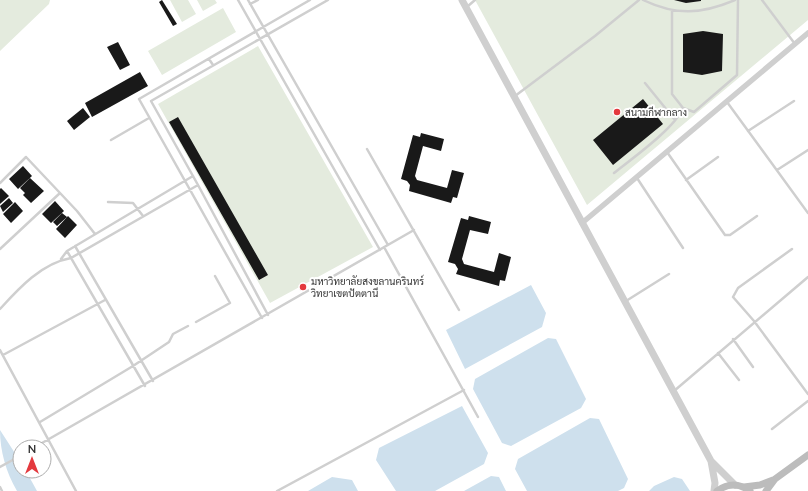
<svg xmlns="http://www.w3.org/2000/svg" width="808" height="491" font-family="Lato,Sarabun,sans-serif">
	<rect width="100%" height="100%" fill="#fff"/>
	<path fill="#e4ebde" d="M0,0H50L49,4L0,51Z
		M170,0H188L196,14L182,22Z
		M197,0H215L217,3L203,11Z
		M475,0H808V20L587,205Z
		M223,8L236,32L162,75L148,51Z
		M258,46L373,247L270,303L158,104Z"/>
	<path fill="#cee0ed" d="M531,285L546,313L542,327L465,369L446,330Z
		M548,338L556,339L586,399L581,408L511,446L502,443L473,389L475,379Z
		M462,406L488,453L484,464L435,491H396L376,460L379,448Z
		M590,418L599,419L628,479L624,488L618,491H527L515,469L518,459Z
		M0,430L20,461V471H26L37,491H17C6,472 0,451 0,430Z
		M491,476L499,477L506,491H464Z
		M332,477L352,480L358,491H308Z
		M674,477L682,479L690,491H649L654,486Z"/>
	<path fill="#191919" d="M162,0L177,24L173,26L159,2Z
		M674,0H701V1L686,3Z
		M703,31L723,34L722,71L702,75L683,72V34Z
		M118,42L130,65L120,70L107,47Z
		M140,72L148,86L92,117L85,103Z
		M643,99L663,124L613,165L593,140Z
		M83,108L90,117L74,130L67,121Z
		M178,117L268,275L259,280L169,122Z
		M421,133L444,139L441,151L423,146L415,176L417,180L447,188L452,170L464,173L457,198L453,197L451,203L409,191L410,185L407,181L401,179L413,135L420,137Z
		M23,166L32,176L18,189L9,179Z
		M30,178L44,191L31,203L23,195L25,193L20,188Z
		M1,188L9,196L0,204V189Z
		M9,198L13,203L3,212L0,206Z
		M55,201L64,211L51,223L42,214Z
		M15,202L23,211L11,223L3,214Z
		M62,213L67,217L57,226L53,222Z
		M68,216L77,225L65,238L56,229Z
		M469,216L491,222L488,234L470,230L462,259L464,264L494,272L499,253L511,257L505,281L500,280L499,286L456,274L458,269L455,264L448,262L461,218L468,220Z"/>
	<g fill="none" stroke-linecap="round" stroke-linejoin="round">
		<path stroke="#cfcfcf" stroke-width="2.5" d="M238,0L380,250
			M248,0L388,245
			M643,0C676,16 702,14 735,0
			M762,0L795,44
			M250,4L258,0
			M468,6L475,0
			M672,10V94L683,108L694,112L737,75L738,0
			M209,59L213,65
			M645,83L675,120
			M515,96L595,36L639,0
			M727,102L808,213
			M748,131L794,101
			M111,140L149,118
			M367,149L459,310
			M667,152L725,235H730L757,216
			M777,170L808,150
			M614,173C629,161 679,125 682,108
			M637,178L683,248
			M686,180L718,157
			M0,183L26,157L77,211L95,234
			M108,202L133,203L143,216
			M75,246L153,381
			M384,247L478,417
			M0,249L60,193
			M792,249L738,288L733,297L754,321L808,394
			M67,251L145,386
			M61,259L67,251L193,176
			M626,301L669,274
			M0,309C19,288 42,263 71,258L198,185
			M268,315L198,185L151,101L328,0
			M262,318L139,99L310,0
			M196,322L230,303L215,276
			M733,339L753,367
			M0,350L76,491
			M718,353L739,380
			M3,355L105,300
			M674,391L808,277
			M40,422L133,366L169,342L173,334L188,326
			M772,429L808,401
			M35,447L414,230
			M0,467L20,456
			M0,487L2,491
			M277,491L464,390"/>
		<path stroke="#cfcfcf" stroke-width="5.5" d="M582,223L808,33"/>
		<path stroke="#cfcfcf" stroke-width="7" d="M462,0L711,461L735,485
			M711,461L715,483L714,491"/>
		<path stroke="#bcbcbc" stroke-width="7" d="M744,487L760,485L773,480
			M717,491C728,483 739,483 750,491
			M766,491L775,479L808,455"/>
	</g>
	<g fill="#e4393e" stroke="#fff" stroke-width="1.5">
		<circle cx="617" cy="112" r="4"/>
		<circle cx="303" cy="287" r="4"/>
	</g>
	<g text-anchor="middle" stroke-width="4" stroke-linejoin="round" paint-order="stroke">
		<g font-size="10" fill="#323232" stroke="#fff" text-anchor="start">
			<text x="625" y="116">สนามกีฬากลาง</text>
			<text x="311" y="285">มหาวิทยาลัยสงขลานครินทร์<tspan x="311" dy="12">วิทยาเขตปัตตานี</tspan></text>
		</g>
	</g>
	<g transform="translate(32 459)"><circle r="19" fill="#ffffff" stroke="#adadad"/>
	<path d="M0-3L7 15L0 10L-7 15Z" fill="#e4393e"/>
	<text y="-6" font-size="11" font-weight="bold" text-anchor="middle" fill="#323232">N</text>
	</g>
</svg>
